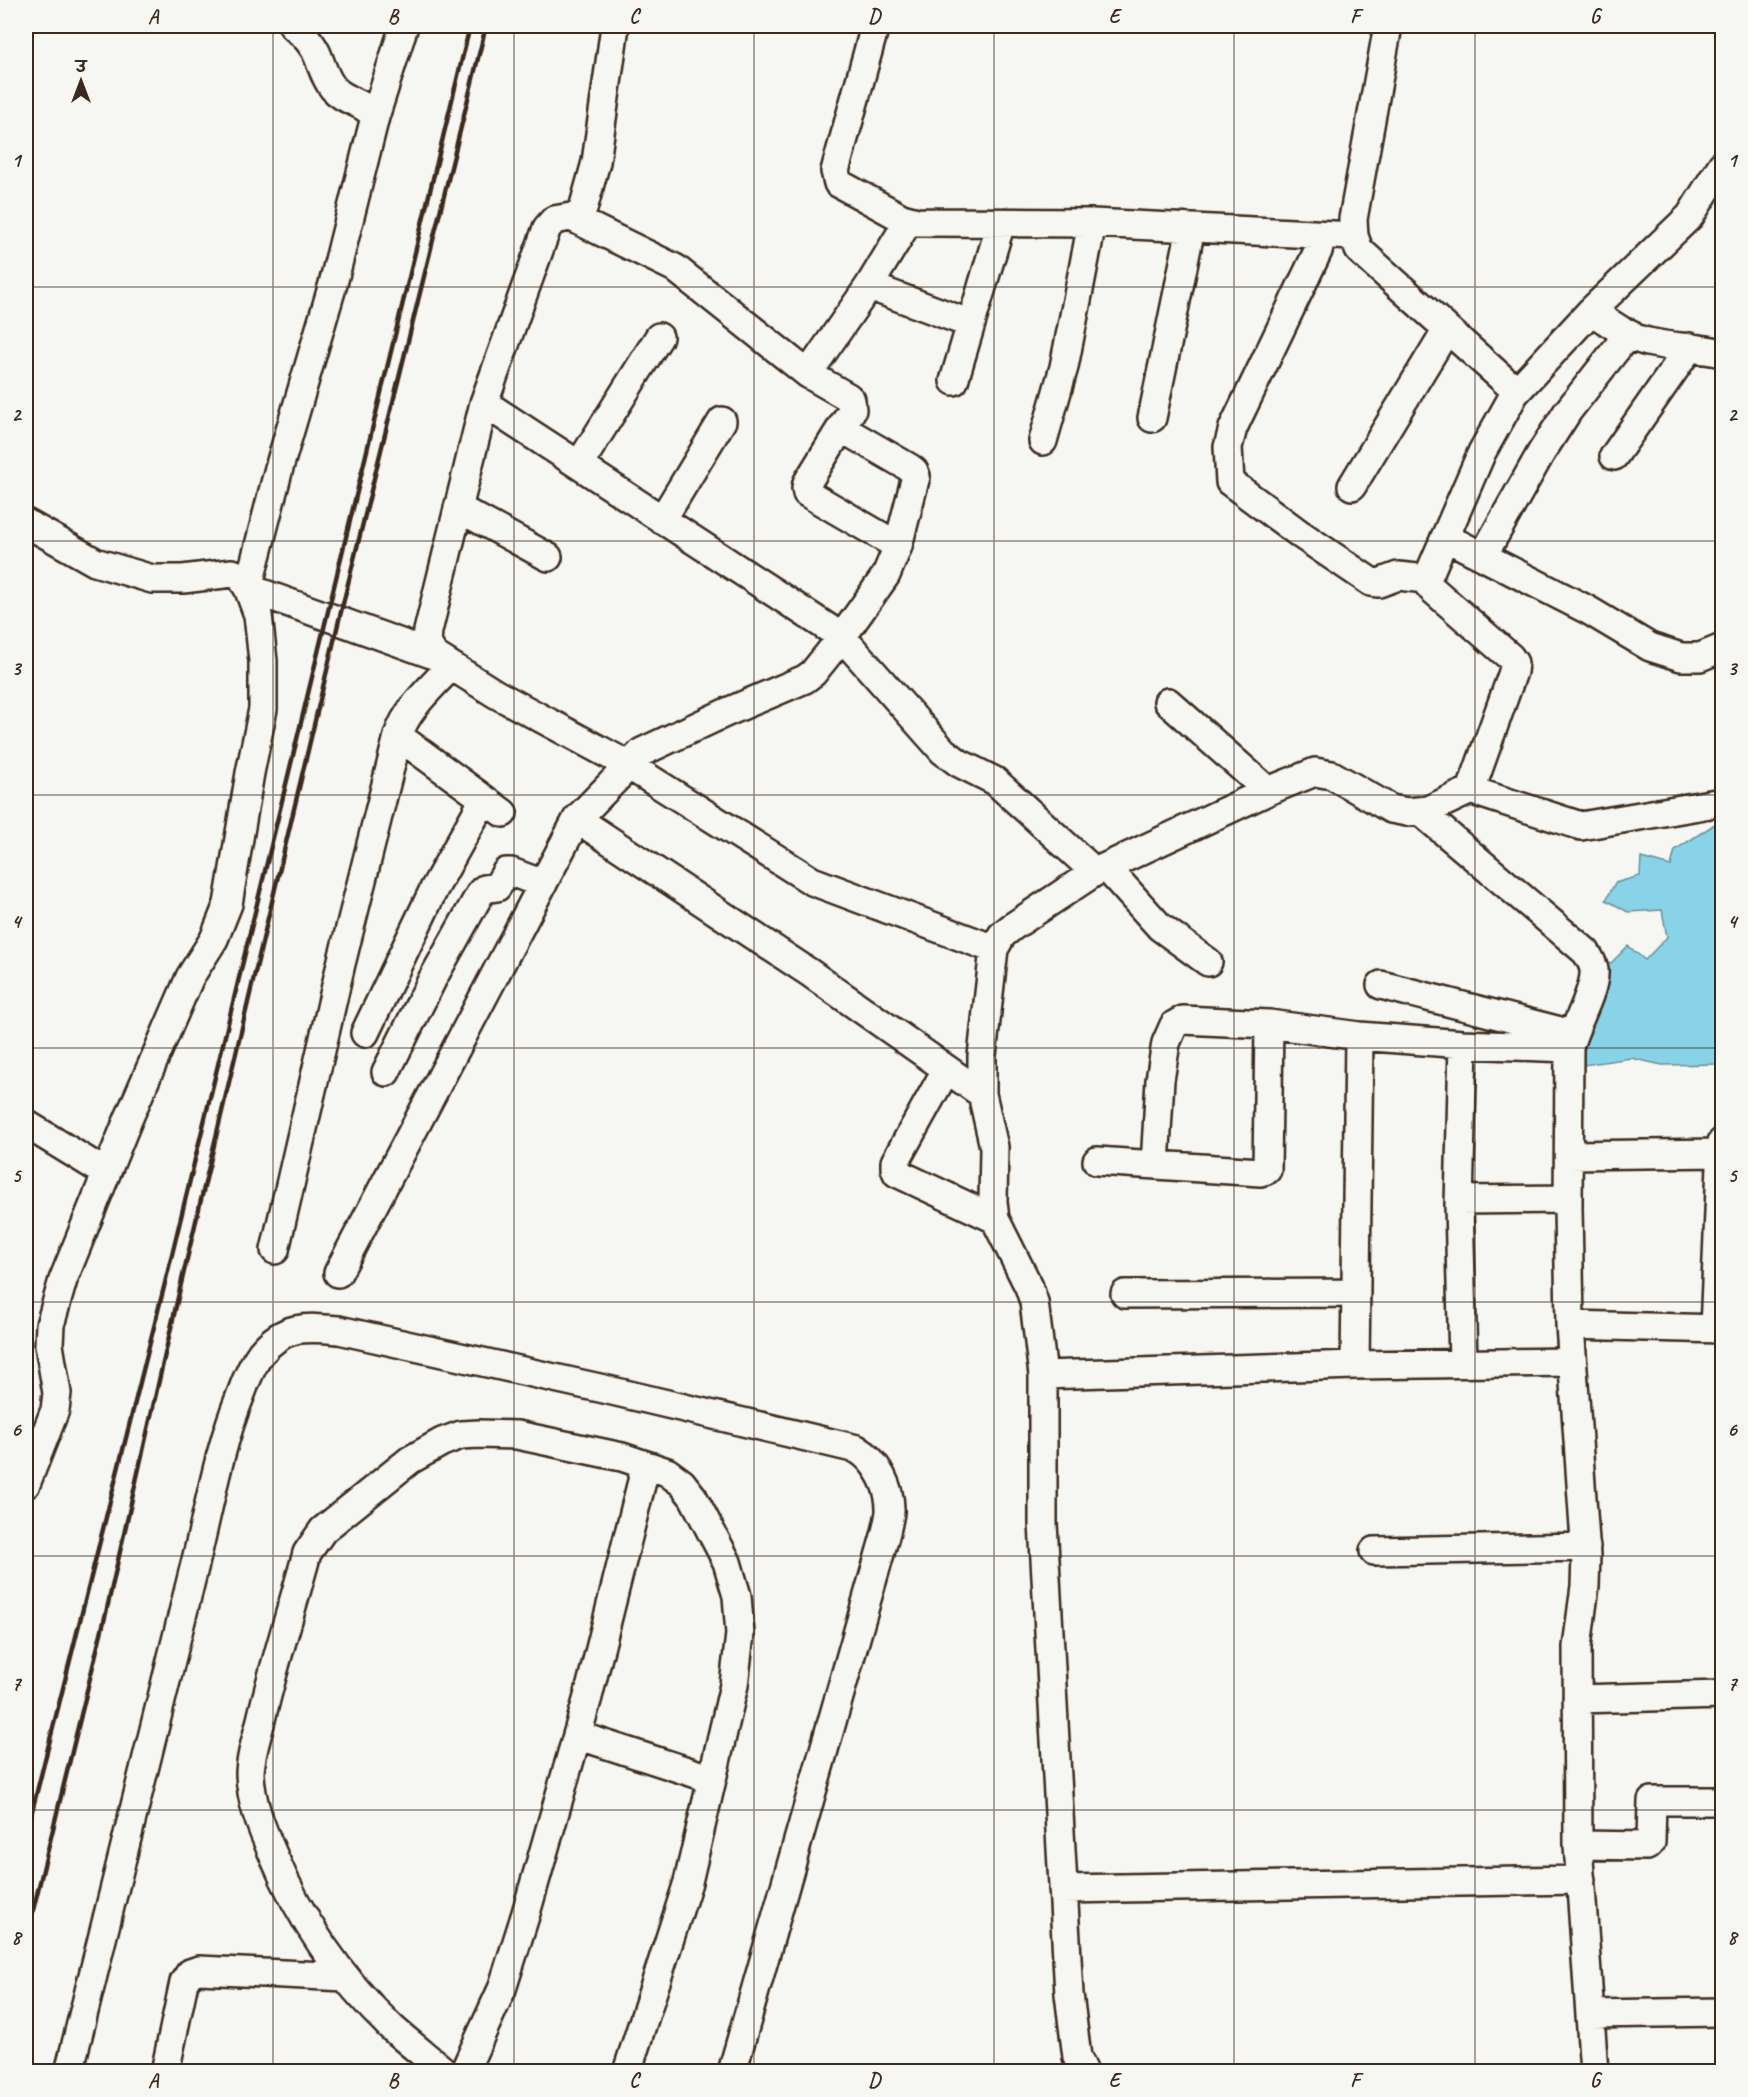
<svg xmlns="http://www.w3.org/2000/svg" width="1748" height="2097" font-family="Caveat,'Playpen Sans Deva',sans-serif">
	<rect width="100%" height="100%" fill="#f6f6f2"/>
	<filter id="ink" filterUnits="userSpaceOnUse"><feTurbulence type="fractalNoise" baseFrequency=".0167" numOctaves="2"/><feDisplacementMap in="SourceGraphic" scale="12" xChannelSelector="R" yChannelSelector="G"/><feConvolveMatrix kernelMatrix="1 2 1 2 8 2 1 2 1" color-interpolation-filters="sRGB"/></filter>
	<g filter="url(#ink)">
		<path fill="#88d3e8" stroke="#698f97" stroke-width="1.5" d="M1722,821V1064L1662,1065L1631,1058L1583,1065L1566,1060L1586,978L1570,952L1611,963L1628,946L1645,960L1667,937L1662,910L1628,912L1606,900L1615,883L1640,876L1641,858L1671,866L1675,850L1718,822Z"/>
		<g fill="none" stroke-linecap="round" stroke-linejoin="round">
			<defs>
				<path id="minor" d="M293,26C304,35 314,44 319,59C323,70 326,79 333,88C345,102 366,102 375,117L333,284L279,468L248,588L434,655
					M875,26L835,171L838,183L902,218L917,222L1092,223L1354,236
					M1388,26L1353,219L1354,236L1359,250L1514,389L1515,393L1482,452L1427,579V583L1432,589L1510,657L1514,663L1513,672L1472,787L1476,792L1581,826L1722,802
					M375,117L404,26
					M580,220L596,162L615,26
					M1322,235L1318,251L1233,428L1228,447L1230,482L1300,534L1371,582L1379,583L1398,576L1427,579
					M869,286L971,324
					M1591,311C1608,321 1628,338 1648,342C1673,348 1698,347 1722,353
					M808,374L869,286L909,220
					M954,381L1001,223
					M1515,393L1591,311L1690,216L1722,165
					M484,403L842,637L943,751L959,763L995,781L1095,872
					M1152,418L1191,228
					M1043,441L1064,367L1092,223
					M1614,456L1690,347
					M579,465L659,337
					M1352,486L1447,329
					M458,508L548,557
					M662,520L722,421
					M26,523L95,562L152,579H183L232,573L240,576L248,588L258,615L263,661V709L250,773L228,904L214,939L190,977L128,1120L63,1280L50,1325L49,1345L57,1393L55,1410L26,1484
					M1445,537L1588,610L1650,647L1681,657H1700L1722,648
					M898,546L807,493L806,488L807,483L852,410L851,400L848,397L808,374L675,268L571,217L554,220L547,228L484,403L428,631L427,643L434,655L496,694L628,765L812,881L994,949
					M1483,556L1541,453L1568,411L1629,333
					M1168,702L1268,791
					M398,736L503,813
					M1421,812L1586,952C1589,958 1593,962 1594,970C1596,990 1574,1025 1569,1048L1568,1207L1570,1325L1586,1556L1585,1586L1577,1647L1578,1845L1594,2072
					M577,819L642,752L725,713L805,679L813,673L842,637L886,575L898,546L916,476L914,471L910,468L841,428
					M1106,867L1160,927L1208,962
					M1381,985L1572,1034
					M365,1033L434,889L484,799
					M1463,1044L1459,1205L1463,1363
					M946,1070L895,1162V1168L897,1173L995,1219
					M386,1072L433,978L481,892L484,889L497,887L506,872H511L543,884
					M982,1094V1056L994,949L1002,935L1012,927L1095,872L1268,791L1315,772L1332,775L1391,809L1407,812L1428,810L1473,789
					M26,1124L106,1173
					M1569,1155L1722,1153
					M1097,1161L1260,1172L1267,1170L1269,1024
					M1155,1165L1160,1080L1166,1043L1174,1025L1183,1020L1269,1024L1359,1036L1463,1044L1569,1048
					M1459,1200L1568,1199
					M275,1250L341,964L398,736C407,708 432,687 451,666
					M338,1273L577,819L810,973L982,1094L994,1147L993,1202L995,1219L1029,1287L1034,1302L1043,1375V1523L1069,1994L1077,2057L1084,2072
					M1125,1294L1356,1293
					M1570,1325L1722,1329
					M1714,1329L1722,1142
					M1355,1365L1359,1036
					M1043,1375L1355,1365L1571,1362
					M1374,1551L1586,1547
					M1577,1699L1722,1695
					M577,1735L712,1779
					M1578,1845L1647,1846L1651,1842L1652,1801H1722
					M1063,1889L1581,1880
					M1590,2014L1722,2012
					M69,2072C111,1901 153,1730 196,1560C210,1503 219,1448 241,1394C246,1380 252,1365 261,1353C284,1325 305,1327 339,1330L604,1389L857,1449C877,1461 891,1488 890,1512C889,1520 887,1528 885,1536L732,2072
					M165,2072L184,1982L190,1973L199,1970L346,1977
					M445,2072C427,2057 409,2043 392,2028C339,1977 300,1920 272,1852C261,1827 251,1802 250,1774C250,1757 257,1737 261,1720C274,1664 292,1609 307,1553L323,1530L410,1460L442,1442L461,1435L479,1434L517,1435L622,1457L667,1472L682,1483L693,1497L727,1562L737,1596L740,1634L734,1685L688,1882L627,2072
					M464,2072L502,1989L526,1913L588,1697L646,1465"/>
			</defs>
			<use href="#minor" stroke="#3b2a1e" stroke-width="32"/>
			<use href="#minor" stroke="#f6f6f2" stroke-width="27"/>
			<path stroke="#3b2a1e" stroke-width="4.5" d="M26,1835L165,1283L470,26
				M26,1939L106,1613L181,1284L338,624L486,26"/>
		</g>
	</g>
	<path fill="none" stroke="#3b2a1e" stroke-width="1.5" stroke-opacity="0.55" d="M273,26V2072M514,26V2072M754,26V2072M994,26V2072M1234,26V2072M1475,26V2072M26,287H1722M26,541H1722M26,795H1722M26,1048H1722M26,1302H1722M26,1556H1722M26,1810H1722"/>
	<rect width="1748" height="2097" fill="none" stroke="#f6f6f2" stroke-width="66"/>
	<g transform="translate(81 81)" stroke="#f6f6f2" stroke-width="4.5" paint-order="stroke">
	<path d="M0-4.5L10 22L0 15L-10 22Z" fill="#3b2a1e"/>
	<text y="-9" font-size="16" font-weight="bold" text-anchor="middle" fill="#3b2a1e">उ</text>
	</g>
	<rect x="33" y="33" width="1682" height="2031" fill="none" stroke="#3b2a1e" stroke-width="2"/>
	<g font-size="20" text-anchor="middle" font-weight="bold" fill="#3b2a1e">
		<text x="153" y="23">A</text>
		<text x="393" y="23">B</text>
		<text x="634" y="23">C</text>
		<text x="874" y="23">D</text>
		<text x="1114" y="23">E</text>
		<text x="1355" y="23">F</text>
		<text x="1595" y="23">G</text>
		<text x="16" y="167">1</text>
		<text x="1732" y="167">1</text>
		<text x="16" y="421">2</text>
		<text x="1732" y="421">2</text>
		<text x="16" y="675">3</text>
		<text x="1732" y="675">3</text>
		<text x="16" y="928">4</text>
		<text x="1732" y="928">4</text>
		<text x="16" y="1182">5</text>
		<text x="1732" y="1182">5</text>
		<text x="16" y="1436">6</text>
		<text x="1732" y="1436">6</text>
		<text x="16" y="1690">7</text>
		<text x="1732" y="1690">7</text>
		<text x="16" y="1944">8</text>
		<text x="1732" y="1944">8</text>
		<text x="153" y="2087">A</text>
		<text x="393" y="2087">B</text>
		<text x="634" y="2087">C</text>
		<text x="874" y="2087">D</text>
		<text x="1114" y="2087">E</text>
		<text x="1355" y="2087">F</text>
		<text x="1595" y="2087">G</text>
	</g>
</svg>
